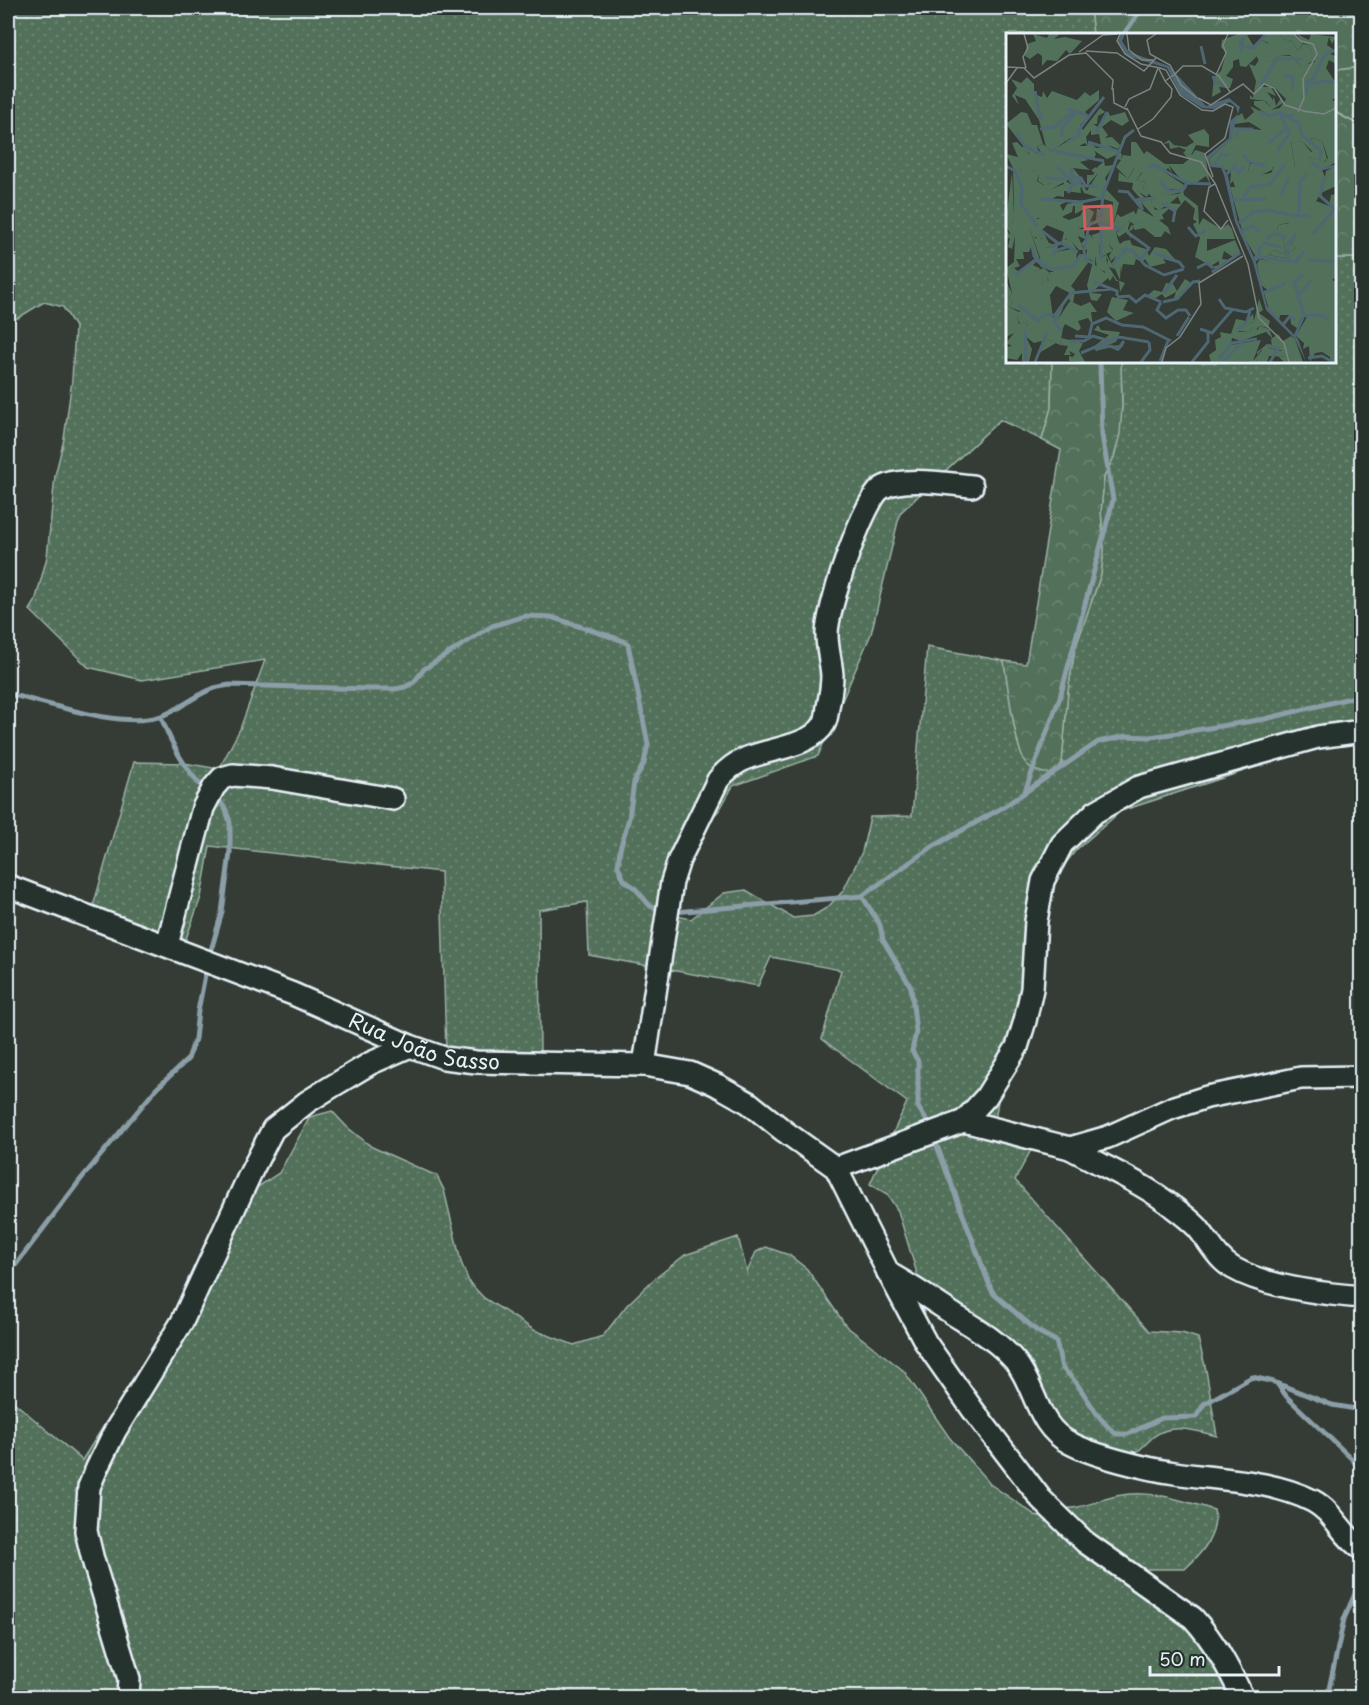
<svg xmlns="http://www.w3.org/2000/svg" width="1369" height="1705" font-family="'Playpen Sans',sans-serif">
	<defs>
		<pattern id="grass-dots" width="8" height="8" patternUnits="userSpaceOnUse" patternTransform="scale(1.5)"><rect width="8" height="8" fill="#52715a"/><path d="M2 2h.1M6 6h.1" fill="none" stroke="#6b8672" stroke-width="1.8" stroke-linecap="round"/></pattern>
		<pattern id="forest-crowns" width="20" height="18" patternUnits="userSpaceOnUse" patternTransform="scale(1.5)"><rect width="20" height="18" fill="#52715a"/><path d="M2 6a3 3 0 1 1 6 0M12 15a3 3 0 1 1 6 0" fill="none" stroke="#6b8672"/></pattern>
	</defs>
	<rect width="100%" height="100%" fill="#343c35"/>
	<filter id="ink" filterUnits="userSpaceOnUse"><feTurbulence type="fractalNoise" baseFrequency=".0167" numOctaves="2"/><feDisplacementMap in="SourceGraphic" scale="12" xChannelSelector="R" yChannelSelector="G"/><feConvolveMatrix kernelMatrix="1 2 1 2 8 2 1 2 1" color-interpolation-filters="sRGB"/></filter>
	<g filter="url(#ink)">
		<path fill="url(#grass-dots)" stroke="#9db1a9" stroke-width="1.5" d="M8,8H1090L1093,34H1008V362H1052L1051,408L1042,440L1000,420L900,513L871,634L818,756L733,786L720,809L699,833L682,862L677,916L691,919L724,893L746,890L793,918L813,916L828,907L843,891L862,852L870,817L912,816L927,647L1004,661L1009,692L1062,763L1068,691L1075,649L1101,574L1104,549L1101,512L1104,477L1114,457L1122,407L1121,362H1334L1335,258H1361V738L1324,745L1121,811L1076,850L1058,873L1048,888L1000,1089L995,1120L1012,1140L1031,1150L1015,1180L1149,1331L1182,1333L1198,1338L1206,1370L1217,1436C1196,1431 1172,1422 1153,1437C1146,1444 1140,1450 1132,1456L1077,1439L1047,1409L1018,1356L970,1311L946,1299L919,1280L898,1211L887,1194L870,1184L907,1102L822,1039L841,970L771,957L758,986L589,955L587,902L539,910L540,1056L446,1053L441,872L210,846L201,897L183,947L92,910L134,762L184,763L219,769L240,729L265,660L142,680L88,667L30,610L35,602L47,557L55,476L64,439L72,380L75,327L63,307L44,302L8,324Z
			M1361,67V126L1335,112V70Z
			M332,1111L347,1127L372,1147L437,1176L444,1190L461,1262L469,1282L484,1298L534,1330L574,1345L603,1336L627,1305L653,1280L685,1255L738,1237L747,1272L756,1252L766,1247L789,1255L807,1269L846,1326L904,1371L949,1437L990,1484L1038,1517C1049,1508 1064,1510 1078,1507C1093,1504 1107,1497 1122,1495C1154,1490 1184,1501 1214,1510C1219,1534 1202,1553 1185,1569H1131L1176,1596L1198,1606L1228,1643L1254,1697H8V1397L82,1460L256,1188L279,1173L310,1117Z"/>
		<path fill="url(#forest-crowns)" stroke="#9db1a9" stroke-width="1.5" d="M1090,8H1359L1362,11L1361,67L1335,70L1334,34H1093Z
			M1334,112L1361,126V258H1335Z
			M1052,362H1121L1122,407L1120,434L1114,457L1104,477L1101,512L1104,549L1101,574L1075,649L1068,691L1062,763L1054,773C1043,774 1033,772 1025,762C1015,749 1007,680 1004,661L1026,664L1061,450L1042,440L1051,408Z"/>
		<g fill="none" stroke-linecap="round" stroke-linejoin="round">
			<path stroke="#8c9ea8" stroke-width="5" d="M1124,34L1142,8
				M8,694C49,703 118,728 158,717C177,712 193,696 212,689C217,687 224,686 230,685L370,689H395L405,687L414,682L424,669L492,626L525,616L551,617L621,640L628,644L648,744L644,763L634,782L629,818L620,849L618,866L624,880L635,888L650,906L662,911
				M161,717C172,745 184,768 205,790
				M1025,791L1060,697L1113,500L1102,435L1100,362
				M862,896L880,925L883,940L911,987L916,1032L912,1051L918,1061V1107L932,1129
				M674,912L862,896L929,849L1005,806L1098,742L1126,736L1150,737L1171,734L1265,719L1350,698H1362
				M210,954L222,912L230,853V823L226,810L219,800
				M937,1146L991,1289L994,1294L1037,1331L1056,1341L1062,1368C1084,1386 1092,1415 1116,1434H1128L1162,1418L1196,1417L1204,1404L1252,1377L1274,1382L1332,1405L1362,1410
				M8,1275L81,1179L156,1089L188,1059L195,1039L198,1011L205,975
				M1278,1385L1287,1397L1353,1460L1362,1474
				M1327,1698L1344,1619L1354,1596L1362,1563"/>
			<defs>
				<g id="minor">
					<path id="s1" d="M8,886L293,994L410,1046L444,1058L476,1062L644,1065L690,1073L717,1085L749,1103L784,1131L836,1168L888,1272L926,1343L973,1410L1041,1499L1085,1542L1193,1618C1215,1642 1229,1669 1243,1698"/>
					<path d="M167,945L203,808L214,787L222,778L233,775L272,778L393,799"/>
					<path d="M644,1065L672,882L679,860L718,780C726,770 735,763 747,758C769,749 812,746 824,724C827,719 827,713 828,707C830,697 832,686 832,675C831,662 827,648 827,635C826,612 863,499 882,488C903,476 948,484 972,486"/>
					<path d="M964,1121L1070,1148L1108,1137L1172,1108L1207,1097L1301,1078L1362,1077"/>
					<path d="M1070,1148C1104,1167 1142,1182 1173,1207C1181,1213 1190,1220 1197,1227C1209,1241 1217,1259 1233,1268C1266,1287 1324,1294 1362,1297"/>
					<path d="M836,1168L964,1121L986,1097L1017,1047L1025,1021L1032,989L1036,921L1043,881L1062,844L1095,812L1139,787L1318,737L1362,731"/>
					<path d="M888,1273C910,1285 929,1298 950,1312C973,1327 996,1339 1015,1361C1036,1386 1036,1426 1070,1443C1094,1456 1147,1469 1175,1473C1221,1480 1271,1480 1313,1501C1334,1512 1342,1536 1362,1549"/>
					<path d="M128,1698L129,1679L93,1560L86,1531L89,1487L97,1468L115,1431L182,1322L251,1172L273,1129L307,1102L331,1087L371,1063L410,1046"/>
				</g>
			</defs>
			<use href="#minor" stroke="#e8f1f8" stroke-width="26"/>
			<use href="#minor" stroke="#26332d" stroke-width="21"/>
		</g>
	</g>
	<g text-anchor="middle" stroke-width="4.5" stroke-linejoin="round" paint-order="stroke">
		<g font-size="21" fill="#e8f1f8" stroke="#26332d">
			<text dy="7" stroke="none"><textPath href="#s1" startOffset="446">Rua João Sasso</textPath></text>
		</g>
	</g>
	<g transform="translate(1006 33)">
		<rect width="330" height="330" fill="#343c35"/>
		<path d="M27,1L41,5L43,1H54L48,6L59,4L76,8L64,21L60,17L51,28L41,27L36,33V23L32,20L24,26L19,23L21,11L30,8ZM232,1H238L236,14H250L256,7L263,11L240,34L234,33L233,26L227,28V34L220,43L227,46L224,55L213,54L215,59L206,64L208,44L215,38L220,20L215,14L216,7ZM272,1H288L296,9L291,1L303,7L305,1L330,4L326,11L323,4L321,12L327,16L323,20L329,23L330,31L323,27L320,35L330,50V64L326,67L330,69V129L316,137L319,144L320,138L330,133V153L315,160L310,168L323,173L325,162L330,161V244L326,247L330,249V329H324V324L316,319L309,320L304,329L303,313L297,316L298,310L290,303L302,282L295,285L291,295L285,291L284,282H274L273,288L264,280L258,260L263,258L255,252L251,231L254,226L264,229L250,224L238,204L224,154H229L227,148L224,151L225,139L205,131L203,126L225,106L227,94L256,97L243,89L229,91V85L236,80L239,87L248,79L244,73L264,83V77L274,75L280,66L268,54L258,51L257,54H265L270,63L261,59L267,67L264,74L260,68L244,66V62L247,65L250,48L243,31L249,33L253,27L266,29L273,23H285L295,33L309,29L303,12L297,10L292,18L285,7L283,9ZM304,105L316,108L322,125L319,129L304,124L289,135L285,108L297,109L307,119L311,115ZM244,130H254L268,135L265,140L252,142L242,138ZM285,189V204L290,203L285,211L290,215L285,218V226L262,222L269,217L280,222L277,203L271,199L272,192ZM21,44L28,51V61L36,64L37,58L41,65L46,58L71,67L79,59L84,63L93,57V67L79,79L83,83L74,92L77,97L94,75L99,79L92,83L91,91H87L92,94L102,78L104,83L119,79L123,88L116,93L105,87L96,94L102,102L99,105L106,104L114,112L118,111L113,117L114,113L112,116L102,112L116,121L115,126L117,122L125,123V109H130L138,121L141,118L159,131H177L183,126L177,120L186,122L189,117L199,120L204,151L200,143L190,150L176,148L163,132L166,140L162,135L158,139L181,154L177,159L178,154H175L173,157L157,155L165,162L176,160L163,171L158,168L163,163L155,159L145,168L149,177L165,174L156,182L158,186L153,187L162,194L165,202L159,198L155,204H149L138,195L129,197L126,192L134,190L129,185L132,175L148,184L135,169L146,164L137,155L139,149L130,147L136,140L128,135L122,146L110,134L115,127L111,126L112,121L101,126L84,115L86,110L90,115L101,114L95,112L93,101L85,102V97L80,104L82,114L79,110L73,113L64,105L46,118L40,114L33,87L19,66L9,62L13,72L6,63L11,55L5,46L15,50ZM15,79L21,80L26,92H31L37,111L31,113L33,121L18,114L0,91ZM11,109L24,122L17,137L13,134L15,139L24,142L21,136L22,133L33,142L31,148L37,152L47,149L40,153V158L58,151L54,143L57,142L64,145L60,148L66,152L75,150L81,158L92,140L86,139L97,129L93,125L98,127L99,133L108,132L99,145L102,152L98,154L113,170L108,189L120,193L110,199L112,207L114,211L118,208L130,226L128,232L117,231L115,239V232L109,236L106,231L110,223L105,228L103,223L107,216L103,212L106,202L97,203L93,210L94,225L100,222L102,240L91,235L86,202L95,199L92,190L72,196H78L79,204L84,202L79,206L72,203L78,217H73L64,207L61,210L56,184L63,187L74,183L78,176L69,181V173H67L66,179L51,186L30,185L41,192L36,197H24L34,227L37,215L44,214L36,205L31,207L30,202L37,199L43,210L52,213L50,219L66,216L71,219L70,227L78,220L84,227L65,253L69,257L67,271L63,266L64,260L50,253L44,262L47,285L58,273L52,286L57,295L54,312L18,295L22,292L19,289L14,291L11,284L14,278L3,274L7,269L3,266L6,260L0,235L8,229L9,203L1,192L7,190L8,175L7,135L0,121L12,124L6,110ZM74,151L78,160L107,169V174L103,171L94,177L91,175L90,187L83,192L88,179L77,172L79,167L61,171L57,178L54,172L60,169L44,167L51,163L58,164V158L75,160ZM25,214L30,225L13,239L8,235L14,233L10,226H18L17,219H23ZM31,228L35,234L48,239H44L42,249L41,243H34L37,252L24,247L26,240L35,236L27,232ZM253,266L257,277L253,280L264,288L262,295L253,293L250,297L246,294L243,299L232,298L248,288ZM272,301L277,308L285,303L289,306L297,329H278L272,323L278,324L275,317L262,315L260,312L250,329H242L248,327L261,311L266,314L265,306Z" fill="#52715a" fill-rule="evenodd"/>
		<path d="M238,1H246L241,2L247,12L254,10L258,1H272L283,9L285,7L292,18L297,11L303,12L309,27L296,34L284,22L273,23L266,29L253,28L250,22L263,10L256,7L250,18L249,14H236ZM268,64L270,73L275,65L277,70L265,77L264,83L248,72V68H259L264,74ZM198,96L203,102V114L190,112L185,122L177,120L180,117L173,114L164,116L163,110L157,111L163,107L168,112L180,114L188,109L182,102ZM67,105L74,113H81L83,108L90,121L88,126L77,124L82,127L74,129L84,137L67,135L81,152V142H87L89,139L85,137L90,134L92,140L82,152L85,155L75,149L66,152L62,147L40,159L39,153L47,149L38,152L32,148L33,142L28,141V137L24,138V143L15,139L12,133L17,136L18,123L24,121L16,115L17,113L32,121L35,119L31,113L37,111L45,118ZM304,105L316,108L321,126L318,129L304,124L293,136L289,135L285,107L297,109L305,119L311,115ZM252,130L265,133L268,136L253,143L242,138L244,131ZM129,134L136,139L130,147L139,149L137,155L143,160L141,164L133,159L140,166L135,169L138,175L128,167L134,165L126,156L127,150L112,148L113,139L122,146ZM6,139L8,183L7,190L2,192L9,203L6,216L2,214L4,205L0,206V198L5,202L0,193V187ZM160,152L162,158L173,157L176,152L178,162L192,173L193,192L197,185L215,196L222,191L226,196L229,206H201V218L229,207L235,221L227,224L218,218L216,226L225,227L211,236L206,234L213,232V228L205,233L189,224L194,205L187,191L191,189L187,186L189,176L179,167L170,178L161,172L153,177L146,173L145,168L154,158L163,163L160,170L175,171L172,164L175,159L164,162L157,155ZM128,178L134,190L129,192L120,186L124,189L122,195L123,198L125,192L128,195L123,199L128,203L125,205L120,199L113,204L110,200L119,192L104,196L103,192L94,190H108L111,181L115,184ZM56,181L62,201L59,207L64,206L71,217L55,211L58,199L30,188L36,183L49,186ZM285,181V203H290L285,211L290,215L285,218V226L262,222L269,217L280,222L277,203L271,199L272,192L283,190L280,184ZM24,197H36V201L28,205L39,206L44,214L38,215L35,227ZM84,201L90,211L89,232L99,240L102,227L99,222L94,224L95,213L91,211L96,202H107L103,212L107,218L100,221L109,236L115,231L114,247L109,236L103,234L111,247L119,250L114,259L113,248H110L107,243L104,248L102,245L85,260L96,261L91,268L85,267L81,252L87,228L80,224L81,217L75,211ZM124,207L126,212L140,216L143,223L149,214L160,216L172,230L157,226L160,230L144,234L139,226L136,229L130,226L120,213L118,208ZM38,235L44,240L42,249L41,243H35L37,252H28L23,246L25,240ZM179,246L185,250L172,265H168L170,259L159,265L156,261L148,266L141,263L148,257L156,259L160,250L167,251L171,258ZM0,248L6,260L3,266L7,269L3,274L15,280L11,283L13,291L19,289L22,292L19,295L50,310L33,320L36,308L28,310L20,304L26,316L23,329L16,328V320L11,327L0,325V314L6,313L0,310L8,300L0,304ZM106,264L122,267L117,277L128,280L110,288L101,279ZM64,268L75,273L84,269L91,279H85L87,293L82,285L72,288L75,295L72,298L59,291L57,295L53,292L52,286ZM247,281L248,288L232,299H243L246,294L252,297L253,293L263,296L267,306L260,299L235,308L226,305L225,312L255,307L247,328L205,329L203,322L210,317L209,307L215,304L214,299L225,301L230,286L240,288ZM92,292L95,297L114,299L110,309L99,313L118,312L112,318L103,314L90,318L87,314L103,302L88,297ZM55,305L77,310L73,318L79,329L63,328V323L67,324L69,321L63,318L65,322H58L62,313L54,312ZM261,311L262,315L280,319L281,324L263,323L261,329H250L257,315L251,322V319Z" fill="#52715a"/>
		<path d="M114,1H119L116,8L123,19L163,33L200,73L223,65L234,74L225,106L203,126L205,131L217,133L222,143L232,189L250,229L261,273L292,306L300,329L289,306L260,277L247,229L229,189L218,142L215,135L205,134L200,124L223,105L224,88L232,81L230,74L224,69L208,76L196,75L174,61L161,35L121,23L112,9Z" fill="#4f6673"/>
		<path fill="none" stroke="#4f6673" stroke-width="3" d="M195,13L199,31M237,13L247,15L260,1M236,19L234,10L240,1M278,42L287,44L286,57M207,43L209,49L220,54M255,51L271,26H296M302,52L318,48L330,50M29,58L35,87M300,61L302,48L307,46L319,21L330,17M61,76L81,82M254,78L262,83L274,80L284,84L288,81M275,81L293,90L295,101L315,118L314,127M34,96L48,94L69,78M71,99L98,64M11,100L19,113L39,122M90,100L101,79M56,104V95L70,79M229,104L233,96H247M61,109L72,103L74,97M82,109L114,119M262,110L281,95M43,117L98,128M271,118L283,101L275,82M237,121L242,128L259,133M305,129L315,136L330,133M209,131L215,121L223,123M0,133L9,138L16,155L15,171L31,193M51,134L69,151M65,134L66,144L75,145L79,152M142,135L148,132L181,150L205,151M221,141L229,133L233,140L239,133M40,145L59,146M318,145L314,163L330,177M154,149L164,158H176L181,150M74,153H93M112,158L122,159L137,177M62,160L66,152L75,149M97,161L119,104L128,97M275,162L283,144M237,164L245,154L264,151L279,131M35,166L76,169L95,165M129,167L149,165M226,167L260,166M155,170L169,178L167,189M293,180L294,149L301,141M284,182L304,183M91,184L95,183L97,161M93,190L116,196M233,190L248,179L262,177L284,182M182,194L190,203L199,198M36,198L53,211M235,198L247,193L254,199M121,199L143,215L135,226M307,201L328,177M260,206L268,201L281,204M257,210L275,214M26,213L28,223L34,229M44,214L55,210L72,219M115,216L126,217L139,232L158,242L178,236M148,220L173,229L178,235M47,223L49,218L61,214M248,225L254,223L252,218L256,212M95,226V197M249,227L254,224L290,229L298,218M283,227L281,212L290,201M301,227L330,228M87,230L80,227L78,219L83,192L88,189M107,231L122,215M191,235L201,230L207,235M206,239L234,220M9,242L29,227L44,236L67,233L75,221M88,249L111,258V263M158,260L171,242M257,260L280,250M292,263L305,248M111,264L123,263L130,269L139,262L155,269M213,266L219,275L240,279L248,275M155,269L151,277L160,285L172,277H180L184,283M157,269L171,266L187,249L194,248M12,272L32,288L38,282H49M49,282L65,260L105,256M50,282L49,290L55,298M299,283L316,282L323,287M276,293L284,283L289,287M194,296L206,300L226,277M19,297L20,329M231,297L241,289L244,278M69,303L83,304L86,291L100,285L116,292L137,294L165,308M171,303L183,284M289,303L298,282L288,249L297,242M64,308H78L87,303L104,308M262,312L272,316L264,329M91,316L104,313L112,316L118,308M75,320L113,304L143,309M302,325L316,323L325,328M213,326L226,310L251,306M154,328L162,308M29,329L41,300M135,329L144,317L143,309M186,329L202,309V300M216,329L236,310"/>
		<path fill="none" stroke="#7c8483" stroke-width="1.5" d="M18,1L22,15L17,24L20,35M114,1L111,8L119,21L135,31L154,35M121,1L123,17L136,27H147M150,1L141,7L144,21L164,32L175,52L191,65M288,1L295,8L307,11L311,21L297,46L298,65L292,79M80,18L111,20L138,38L150,25M73,19L97,2L111,1M79,19L107,47L106,57M0,34L20,35M18,35L28,45L63,22L80,20M154,35L160,37L174,62L196,77L207,78L219,71L227,74L219,105L199,121L207,144M153,36L159,48L169,41M169,41L177,33H196L213,43L224,59M210,42L220,20L217,12L222,1M0,50L11,35M107,55L108,70L122,77M192,65L205,72L237,51L248,61L258,51L268,55L279,72L301,79M119,74L123,66L144,56L152,35M121,75L135,103L155,109L164,120L195,129L210,152M297,78L318,81L330,75M132,96L147,86L165,64L166,56L159,48M209,150L242,231L253,285L278,310L283,329M209,151L203,154L198,178L215,196L222,187M156,329L160,315L174,304L195,271L193,250L237,223"/>
		<path fill="#da5a5c" fill-opacity="0.15" stroke="#da5a5c" stroke-width="3" d="M105,173L106,195L79,196L78,174Z"/>
		<rect width="330" height="330" fill="none" stroke="#e8f1f8" stroke-width="3"/>
	</g>
	<rect width="1369" height="1705" fill="none" stroke="#26332d" stroke-width="30"/>
	<rect x="15" y="15" width="1339" height="1675" fill="none" stroke="#e8f1f8" stroke-width="2" filter="url(#ink)"/>
	<path d="M1150 1666v9h129v-9" fill="none" stroke="#e8f1f8" stroke-width="3"/>
	<text x="1159" y="1666" font-size="18" fill="#e8f1f8" stroke="#26332d" stroke-width="4.5" paint-order="stroke">50 m</text>
</svg>
